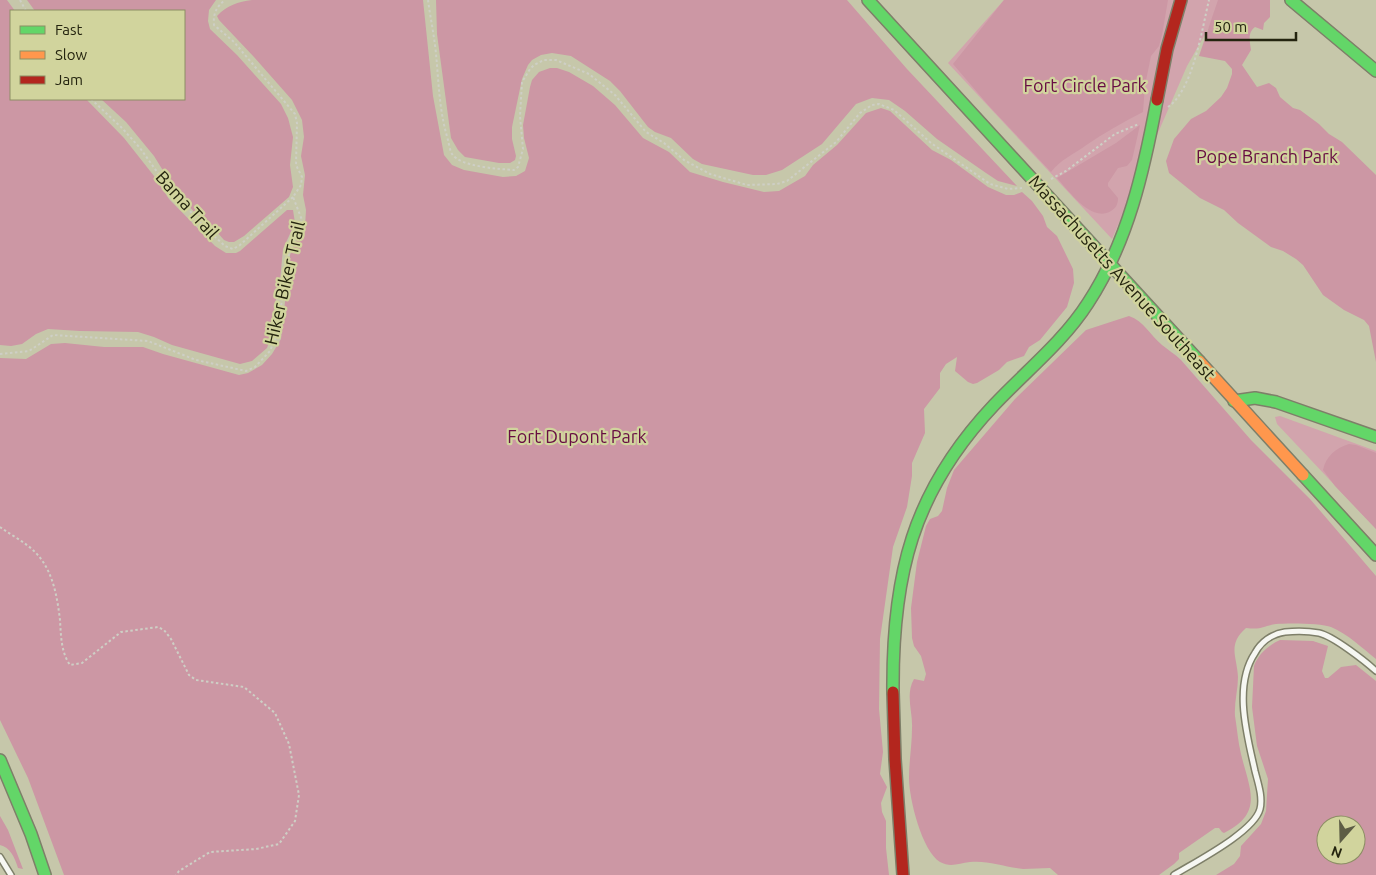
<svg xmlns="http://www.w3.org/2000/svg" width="1376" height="875" font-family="Ubuntu,sans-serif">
	<rect width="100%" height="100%" fill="#c6c7aa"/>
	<path fill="#d2a4ad" d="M1004,0H1229L1219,10L1187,66L1112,239L948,63Z
		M1280,416L1376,451V529L1277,424L1275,417Z"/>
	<path fill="#cc97a4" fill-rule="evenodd" d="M0,0H7L15,11H11V99H86L124,138L154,176L169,199L215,246L226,253H236L240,251L287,210H293L295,223L283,249L280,281L275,304L274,329L267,348L252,361L240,364L172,345L154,337L138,332L80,331L48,329L36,334L22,344L11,346L0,345Z
		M27,0H216L209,10L208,21L210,29L237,55L281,104L288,118L293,137L290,165L293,187L289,197L244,236L234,242H229L224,240L209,223L195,213L175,190L154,156L126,122L101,99H184V11H35Z
		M252,0H423L433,96L444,155L452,165L464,170L503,177L516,176L525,171L529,158L524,138L523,125L530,87L532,80L539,72L550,68H557L569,72L593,86L615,105L643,138L669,152L690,172L723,182L764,192L779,191L805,176L813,165L837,145L866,113L881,108L890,111L932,150L951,160L988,187L1006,195H1014L1022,192L1032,201L1043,216L1047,227L1057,236L1073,269L1074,283L1067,307L1040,340L1029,347L1024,356L1007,362L999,370L977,383L973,384L968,382L955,371L957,357L946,364L940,373V388L924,409L925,433L912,463V476L907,507L893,547L880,639L879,709L883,752L880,774L887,787L881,803L882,812L886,821V848L889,875H64L28,778L0,720V358L26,359L51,344L65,343L104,347H143L163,354L239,375L248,373L262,365L272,354L281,339L285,302L290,277V255L295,242L304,232L305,227L306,210L303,195L305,175L301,156L304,137L302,120L292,100L254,57L219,20L217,16C227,5 238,2 252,0Z
		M436,0H847L907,69L1017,186L998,181L986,173L937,139L905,111L889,100L872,98L856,104L822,144L782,170L766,175H753L702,164L693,159L671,138L655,132L648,127L620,91L610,81L571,56L552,53L541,55L532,60L528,65L522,79L512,127V139L516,156L515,160L510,163H499L465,157L458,150L451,138L437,34Z
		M1004,0H1168L1162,35L1159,46L1151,56L1145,85L1143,112C1123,122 1104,133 1085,146C1074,154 1060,160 1051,172L989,106L953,64Z
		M1218,0H1270V17L1264,23L1263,30L1255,27C1247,33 1250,42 1251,50L1242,65L1257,87L1269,83L1276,88L1280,97L1293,108L1300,110L1319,124L1329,134L1342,142L1376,175V362L1369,326L1364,320L1344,310L1323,295L1303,265L1296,259L1283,251L1271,247L1238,223L1224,210L1200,198L1169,173L1166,161L1174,139L1191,119L1206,111L1221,97L1227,88L1232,74V69L1225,61L1199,56Z
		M1140,125L1132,160L1127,166L1118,168L1108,183V186L1118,198C1118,204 1116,208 1111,211C1091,223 1069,191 1057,178L1116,143Z
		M1129,316C1144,321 1150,335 1162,345C1168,350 1175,354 1181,360L1251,440L1310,499L1376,576V659C1362,648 1348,634 1331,627C1322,623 1287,623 1276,624C1262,626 1263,630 1246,628C1227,645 1237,656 1238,677C1238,690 1234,703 1235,716C1237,728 1238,742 1241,754C1249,788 1265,813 1224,833L1222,832L1219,828H1215L1179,853V859L1174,864L1159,875H1058L1050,868C1041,868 1032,869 1023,869C1005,867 987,860 970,862C959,863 951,868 940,862C922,851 909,799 909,778C909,761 912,745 912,728C913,713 905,694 914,679L924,681L926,674L921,656L914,646L912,638L911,608L917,562L926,526L930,519L938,516L942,511L947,488L954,470L1015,399L1086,330Z
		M1349,444L1356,445L1376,453V529L1335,486L1323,470C1326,456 1336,448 1349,444Z
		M1280,640L1313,641L1328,646L1322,671L1325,678H1328L1341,667L1356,665L1376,681V875H1216L1234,864L1240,856L1241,846L1261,824L1266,811L1268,779L1257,746L1252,707L1254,666C1258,654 1269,645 1280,640ZM1326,825H1356V855H1326Z
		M0,816L8,830L23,869L18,868C15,858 10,847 0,845Z"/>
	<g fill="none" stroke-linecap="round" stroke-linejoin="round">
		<defs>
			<path id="lane" d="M0,857L11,875
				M1174,875C1195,862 1254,832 1260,809C1263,797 1258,783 1255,771C1247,735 1233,686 1255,653C1261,642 1272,634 1285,632C1296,631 1308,631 1319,633C1333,636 1365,661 1376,671"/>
			<path id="fast" d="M868,0L1199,361
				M1291,0L1376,71
				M1234,401L1255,398L1276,402L1376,437
				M1303,475L1376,555
				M893,692C892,576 912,492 994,405C1025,372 1063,342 1088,303C1128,242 1144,170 1157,100
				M0,760L31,834L45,875"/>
			<path id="slow" d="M1199,361L1303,475"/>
			<path id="jam" d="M1157,100L1167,49L1181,0
				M893,692L895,759L903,875"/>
		</defs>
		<use href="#lane" stroke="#7e7f69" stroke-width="8"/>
		<use href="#fast" stroke="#7e7f69" stroke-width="14"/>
		<use href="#slow" stroke="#7e7f69" stroke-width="14"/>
		<use href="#jam" stroke="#7e7f69" stroke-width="14"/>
		<path stroke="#cecfc5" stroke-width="2" stroke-dasharray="2.5 2.5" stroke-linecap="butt" d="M20,0L26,11
			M428,0C430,15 433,30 435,45C439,78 438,107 448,140C449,144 450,151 452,154C460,167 500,169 514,170L518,167L523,149L520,116L522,82L530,69L534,65L544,60H556L589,74L615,95L646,132L664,143L684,160L710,174L747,185L777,184L787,181L836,142L860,113L872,105L879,104L894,110L931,143L990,184L1008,189L1022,188
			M91,99L122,128L140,148L160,176L203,226L225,246L233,249L240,245L293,197
			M1168,107C1193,90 1202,29 1209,0
			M1051,179L1066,171L1115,134L1139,124
			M0,354L29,351L53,335L148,341L196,360L246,371L255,367L270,351L277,333L289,252L302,220L293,197L301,185L302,177L296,165L297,123L295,114L234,42L214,25C213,14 216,7 225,0
			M0,527C11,535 25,542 35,552C53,570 57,596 60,620C61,636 61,652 70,665L82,663L121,632L158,627L164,630L171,639L189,675L196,680L244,687L275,713L289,744L299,795L295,821L279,844L256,849L210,852L179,871L176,875"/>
		<use href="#lane" stroke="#f6f7f2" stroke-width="5"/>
		<use href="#fast" stroke="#63d668" stroke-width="11"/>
		<use href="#slow" stroke="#ff974d" stroke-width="11"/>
		<use href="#jam" stroke="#b3261e" stroke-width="11"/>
	</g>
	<g text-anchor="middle" stroke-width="4.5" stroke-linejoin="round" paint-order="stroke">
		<g font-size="18" fill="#680d43" stroke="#d1d49d">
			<text x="1085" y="92">Fort Circle Park</text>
			<text x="1267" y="163">Pope Branch Park</text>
			<text x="577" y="443">Fort Dupont Park</text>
		</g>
		<g font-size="18" fill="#24240f" stroke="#d1d49d">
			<text transform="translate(187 205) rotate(48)" y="6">Bama Trail</text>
			<text transform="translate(1122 278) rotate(48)" y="6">Massachusetts Avenue Southeast</text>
			<text transform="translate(285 283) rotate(-77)" y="6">Hiker Biker Trail</text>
		</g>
	</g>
	<rect x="10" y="10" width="175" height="90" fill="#d1d49d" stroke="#8c8e64"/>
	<rect x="20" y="26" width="25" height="8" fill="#63d668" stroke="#8c8e64"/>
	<text x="55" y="35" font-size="15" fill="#24240f">Fast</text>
	<rect x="20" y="51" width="25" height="8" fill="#ff974d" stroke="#8c8e64"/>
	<text x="55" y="60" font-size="15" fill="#24240f">Slow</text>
	<rect x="20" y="76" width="25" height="8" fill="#b3261e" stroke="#8c8e64"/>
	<text x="55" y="85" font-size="15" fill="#24240f">Jam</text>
	<g transform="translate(1341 840) rotate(200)"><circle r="24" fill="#d1d49d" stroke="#8c8e64"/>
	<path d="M0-4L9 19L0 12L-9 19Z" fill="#5d5d45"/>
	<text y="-8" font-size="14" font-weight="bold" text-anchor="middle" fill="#24240f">N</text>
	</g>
	<path d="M1206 32v8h90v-8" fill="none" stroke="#24240f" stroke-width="2.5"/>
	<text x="1214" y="32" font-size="15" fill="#24240f" stroke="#d1d49d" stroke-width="4" paint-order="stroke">50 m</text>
</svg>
